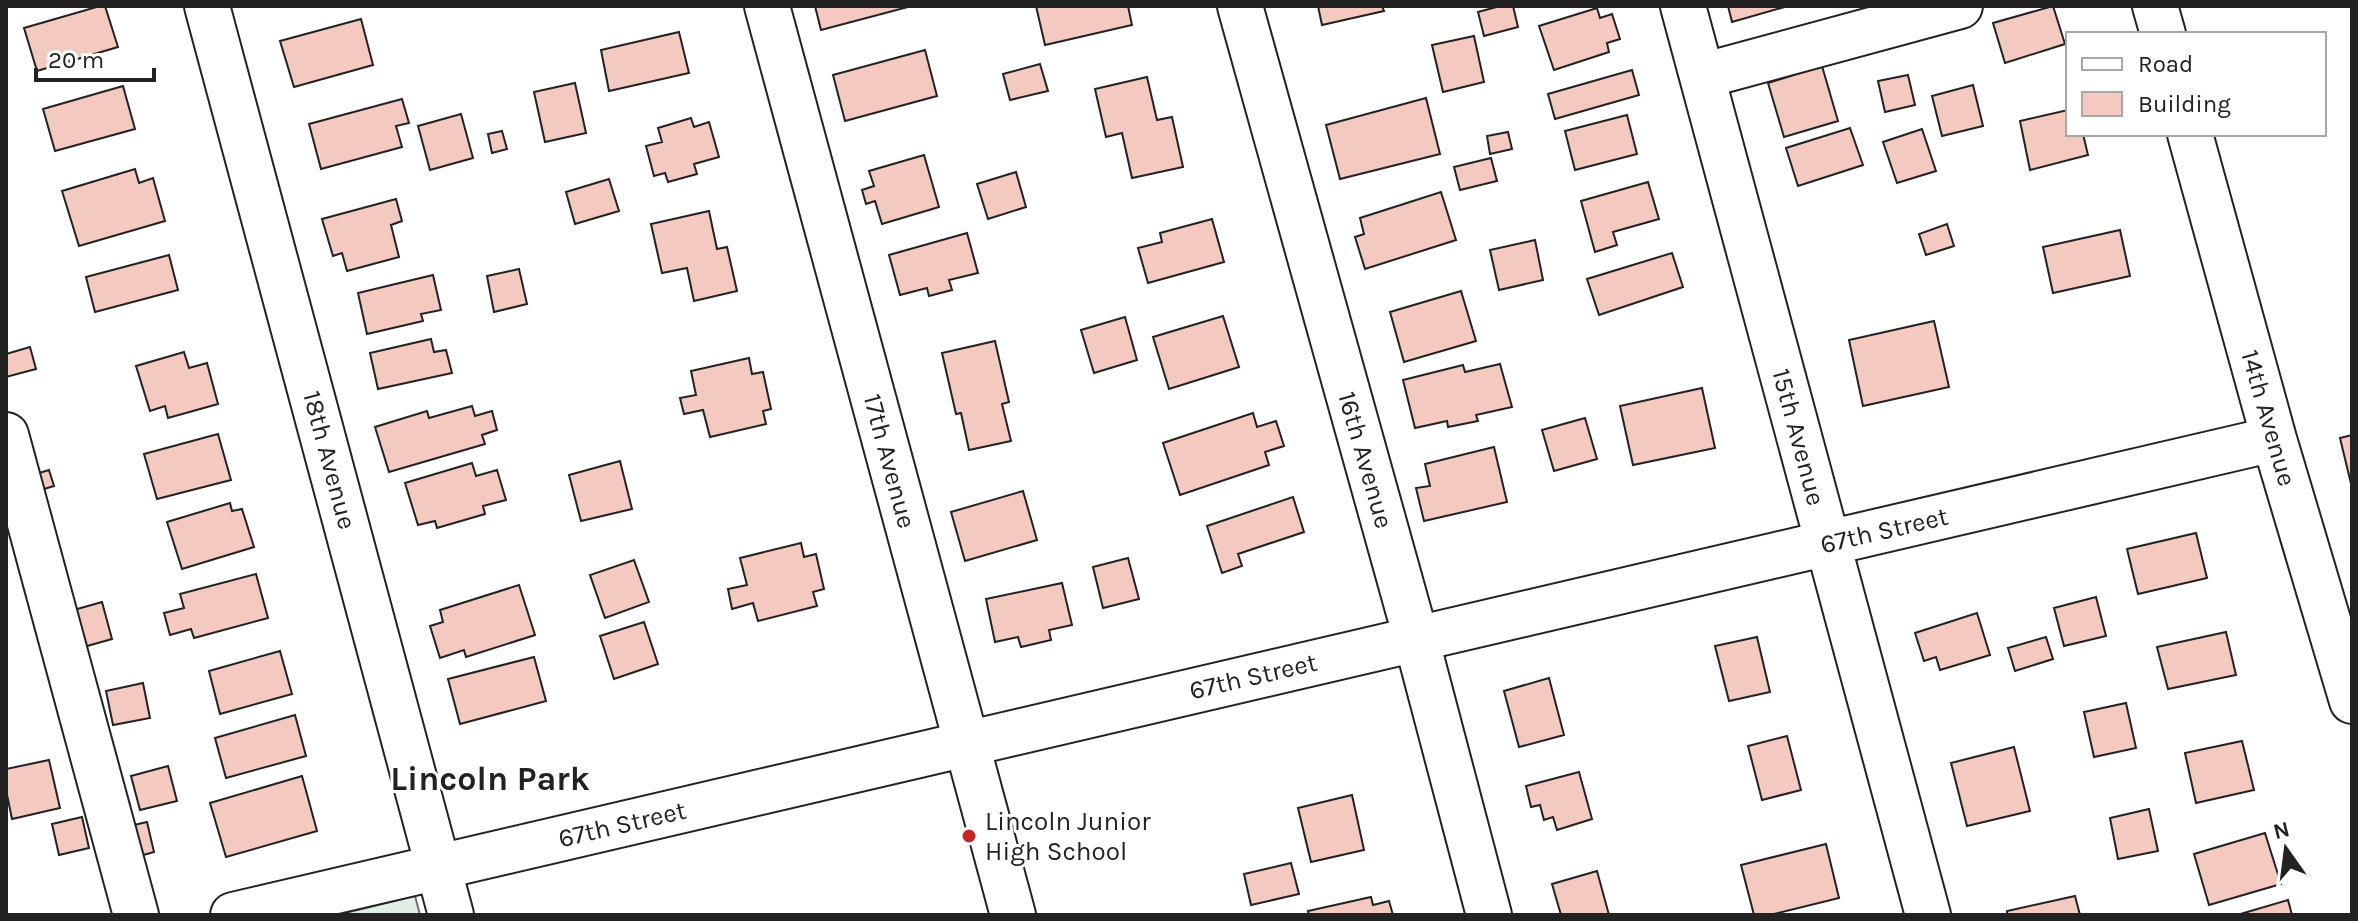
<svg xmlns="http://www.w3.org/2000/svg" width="2358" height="921" font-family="Karla,sans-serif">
	<rect width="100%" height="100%" fill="#fff"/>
	<path fill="#e0efe3" stroke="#6f6f6f" stroke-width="2" d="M415,896L420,915H337L414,896Z"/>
	<path fill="#f3c9c0" stroke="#222" stroke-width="2" d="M100,6H105L118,47L37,71L24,28Z
		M815,6H908V7L821,30Z
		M1036,6H1128L1132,25L1045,45Z
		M1318,6H1382L1384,11L1322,25Z
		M1500,6H1513L1518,27L1484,36L1478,12Z
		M1728,6H1788L1732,22Z
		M2053,6L2065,44L2005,63L1993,23Z
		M1597,8L1600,18L1612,14L1620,39L1607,43L1609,52L1554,70L1539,26Z
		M361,19L373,65L294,87L280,41Z
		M679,32L689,73L609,91L601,50Z
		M1474,36L1484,82L1443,92L1432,45Z
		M925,50L937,96L845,121L833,75Z
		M1040,64L1048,91L1010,100L1003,74Z
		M1822,66L1838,121L1784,137L1768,83Z
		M1632,70L1639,95L1555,119L1548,94Z
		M1908,75L1915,105L1885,112L1878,81Z
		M1147,77L1157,120L1172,117L1183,167L1132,178L1122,133L1106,137L1095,89Z
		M575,83L586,133L545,142L534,92Z
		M1973,85L1983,126L1942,136L1932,96Z
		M123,86L135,129L55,151L43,109Z
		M1426,98L1440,154L1340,179L1326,125Z
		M402,99L409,123L396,126L402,147L321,169L309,124Z
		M2068,110V134H2083L2088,155L2030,170L2020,121Z
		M461,114L473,158L430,170L418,126Z
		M1627,115L1637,154L1575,170L1565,131Z
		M691,118L694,127L709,122L719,157L694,164L697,174L668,182L665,173L654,176L646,146L662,142L658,128Z
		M1850,128L1863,165L1798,186L1786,148Z
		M1922,129L1936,171L1897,183L1883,142Z
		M502,131L507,149L492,153L488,134Z
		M1508,132L1512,149L1490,154L1487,136Z
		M924,155L939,207L882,224L875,201L866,204L862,190L874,186L869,171Z
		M1491,158L1497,181L1460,190L1454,167Z
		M135,169L139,183L153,178L165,221L79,246L62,191Z
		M1016,172L1026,207L988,219L977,184Z
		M609,179L619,211L575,224L566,192Z
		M1648,182L1659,219L1613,232L1617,245L1595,252L1581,201Z
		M1441,192L1456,240L1365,269L1355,237L1364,234L1360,218Z
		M396,199L402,221L391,225L399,257L347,271L342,253L333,256L322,219Z
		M709,211L717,249L727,247L737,291L694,301L687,268L662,273L651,224Z
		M1212,219L1224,262L1148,283L1138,248L1162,242L1160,233Z
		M1947,224L1954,246L1926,255L1919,234Z
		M2120,230L2130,276L2053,293L2043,247Z
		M967,233L978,273L949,280L952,290L929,296L927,288L900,295L889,255Z
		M1535,240L1543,280L1499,290L1490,250Z
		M1672,253L1683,287L1599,315L1587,279Z
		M169,255L178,290L95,312L86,277Z
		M519,269L527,304L494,312L487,276Z
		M433,275L441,310L421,314L423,321L367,334L358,293Z
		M1461,291L1476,341L1404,362L1390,312Z
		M1223,316L1239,367L1169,389L1153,337Z
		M1125,317L1137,360L1094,373L1081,330Z
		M1934,321L1949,387L1863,406L1849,340Z
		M431,339L434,352L446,350L452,373L378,389L370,353Z
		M995,341L1009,402L1002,404L1011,441L969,450L961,413L956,414L942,353Z
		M30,347L36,369L6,377V354Z
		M184,352L189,368L207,363L218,404L168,418L165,406L150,411L136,366Z
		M749,358L752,374L763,372L771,409L763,411L766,424L710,437L703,410L684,414L680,398L696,395L691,371Z
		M1500,364L1512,407L1476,415L1478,421L1448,427L1447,421L1415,428L1403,380L1463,365L1465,372Z
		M1702,388L1715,448L1633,465L1620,406Z
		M472,406L475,416L492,411L497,430L482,435L485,444L389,472L375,427L427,411L429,418Z
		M1253,413L1257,427L1276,421L1284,446L1265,452L1269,465L1180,495L1163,443Z
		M1585,418L1597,459L1554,471L1542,430Z
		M218,434L231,480L157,499L144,454Z
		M2352,435V488L2340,438Z
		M1494,447L1507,502L1424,521L1416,488L1430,486L1425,464Z
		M620,461L632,509L581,521L569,475Z
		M472,463L476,476L497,470L506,500L483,506L485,514L437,528L435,521L418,525L405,483Z
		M49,470L54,486L34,492L29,476Z
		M1023,491L1037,540L965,561L951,512Z
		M1293,497L1304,532L1238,554L1242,566L1222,573L1207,526Z
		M230,503L232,511L242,509L254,547L182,569L167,522Z
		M2196,533L2207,578L2138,594L2127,549Z
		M801,543L804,557L816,554L824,589L813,592L817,606L758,621L753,603L732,609L728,589L747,585L740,558Z
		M1128,558L1139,599L1103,608L1093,567Z
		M634,560L649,602L605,618L590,575Z
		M256,574L268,618L194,638L191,629L170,635L164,613L184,608L180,594Z
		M1062,583L1072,625L1049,630L1051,640L1021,647L1018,637L995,642L986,599Z
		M519,585L535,635L466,657L464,650L440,658L430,626L443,622L440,610Z
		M2096,597L2106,636L2064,646L2054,608Z
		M102,602L112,639L73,650L63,613Z
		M1977,613L1990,655L1940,670L1936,657L1924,661L1915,633Z
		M644,622L658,664L614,679L600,636Z
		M2226,632L2236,675L2168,689L2157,647Z
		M1757,637L1770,692L1729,701L1715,646Z
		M2046,637L2053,659L2015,671L2008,648Z
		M280,651L292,694L220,714L209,671Z
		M534,657L546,701L460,724L448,679Z
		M1549,678L1564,735L1519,747L1504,691Z
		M143,683L150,718L113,725L106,691Z
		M2126,703L2136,748L2094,757L2084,712Z
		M295,715L306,756L226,778L215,738Z
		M1787,736L1801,790L1762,800L1748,746Z
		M2242,741L2254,790L2196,803L2185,753Z
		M2014,747L2030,811L1967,826L1951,763Z
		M49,760L60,808L12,819L6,790V769Z
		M168,766L177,801L140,810L131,776Z
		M1579,772L1592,819L1557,830L1553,817L1544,820L1540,805L1531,807L1526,786Z
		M302,776L317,831L226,857L210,803Z
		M1352,795L1364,850L1311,862L1298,808Z
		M2149,809L2158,851L2118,859L2110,818Z
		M82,817L89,848L59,855L52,824Z
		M147,822L154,852L129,859L121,828Z
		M2265,833L2281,884L2209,905L2194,854Z
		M1826,844L1839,898L1770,915H1754L1741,865Z
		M1291,863L1299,894L1251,905L1244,874Z
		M1597,871L1609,915H1561L1552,884Z
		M2075,896L2080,915H2007V911Z
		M1371,897L1373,905L1389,901L1393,915H1309L1308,911Z
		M2288,900L2292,915H2237Z"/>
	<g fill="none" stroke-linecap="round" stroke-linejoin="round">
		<defs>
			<path id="minor" d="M207,6L451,915
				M767,6L1013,915
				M1240,6L1416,638L1489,915
				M1683,6L1928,915
				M2155,6L2163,34
				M1702,76L1960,6
				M2190,134L2274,439L2352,701
				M6,435L136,915
				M233,915L2274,439"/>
		</defs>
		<use href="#minor" stroke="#222" stroke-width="48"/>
		<use href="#minor" stroke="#fff" stroke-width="44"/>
	</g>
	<circle fill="#c62828" stroke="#fff" stroke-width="3" cx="969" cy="836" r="8"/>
	<g text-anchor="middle" stroke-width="6" stroke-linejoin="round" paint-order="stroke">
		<g font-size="26" fill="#222" stroke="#fff">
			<text transform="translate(2269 418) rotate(74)" y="9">14th Avenue</text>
			<text transform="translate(1799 437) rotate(75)" y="9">15th Avenue</text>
			<text transform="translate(330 460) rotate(75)" y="9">18th Avenue</text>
			<text transform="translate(1366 460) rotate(74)" y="9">16th Avenue</text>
			<text transform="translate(890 461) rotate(75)" y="9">17th Avenue</text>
			<text transform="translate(1884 530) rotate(-13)" y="9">67th Street</text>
			<text transform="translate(1253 676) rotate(-13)" y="9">67th Street</text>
			<text transform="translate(622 824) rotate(-13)" y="9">67th Street</text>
		</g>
		<g font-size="26" fill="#222" stroke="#fff" text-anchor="start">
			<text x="985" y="830">Lincoln Junior<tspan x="985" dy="30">High School</tspan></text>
		</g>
		<g font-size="34" font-weight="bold" fill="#222" stroke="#fff">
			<text x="490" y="790">Lincoln Park</text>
		</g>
	</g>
	<rect width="2358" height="921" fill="none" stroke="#222222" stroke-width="16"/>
	<rect x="2066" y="32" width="260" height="104" fill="#ffffff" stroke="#a7a7a7" stroke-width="2"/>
	<rect x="2082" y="58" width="40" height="12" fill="#ffffff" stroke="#a7a7a7" stroke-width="2"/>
	<text x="2138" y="72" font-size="24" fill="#222222">Road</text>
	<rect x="2082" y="92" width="40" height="24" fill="#f3c9c0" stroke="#a7a7a7" stroke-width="2"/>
	<text x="2138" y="112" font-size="24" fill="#222222">Building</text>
	<g transform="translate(2286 849) rotate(346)" stroke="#ffffff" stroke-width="6" paint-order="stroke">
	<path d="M0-6L14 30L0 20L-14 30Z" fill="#222222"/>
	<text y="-12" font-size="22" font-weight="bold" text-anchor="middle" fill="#222222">N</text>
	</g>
	<path d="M36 68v12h118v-12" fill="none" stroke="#222222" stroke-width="4"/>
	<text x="48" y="68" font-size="24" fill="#222222" stroke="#ffffff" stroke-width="6" paint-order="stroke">20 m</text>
</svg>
